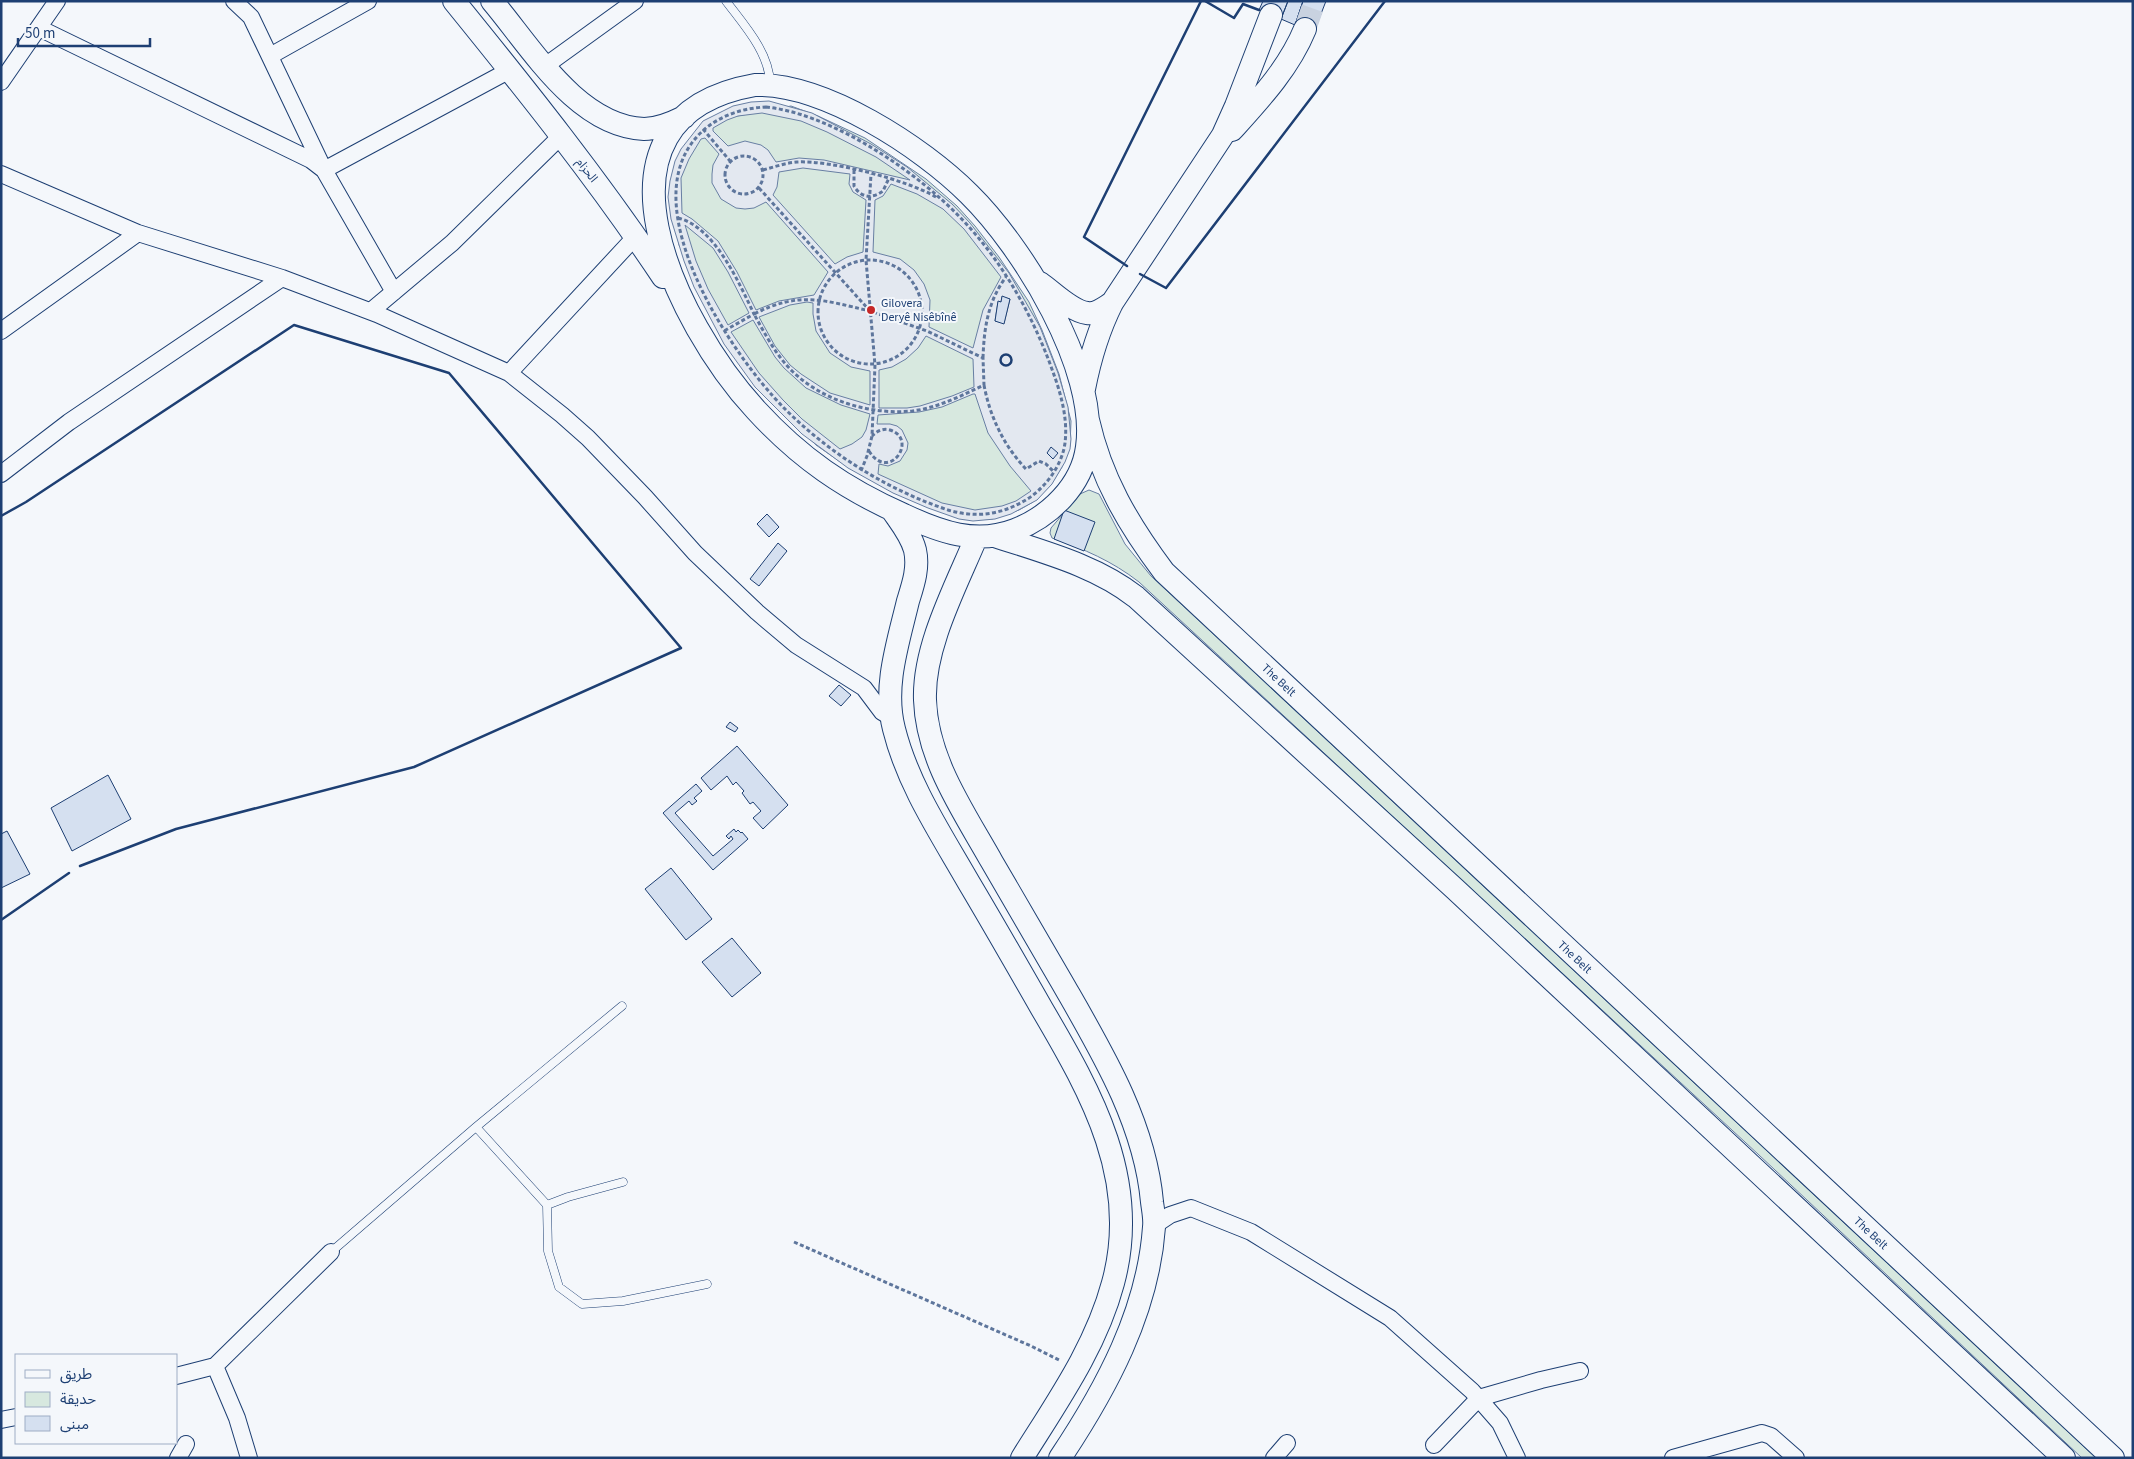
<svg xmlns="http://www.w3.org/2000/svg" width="2134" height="1459" font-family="'Source Sans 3','Noto Sans Arabic',sans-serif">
	<rect width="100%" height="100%" fill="#f4f7fb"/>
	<path fill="#d7e8df" stroke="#687fa3" d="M791,106L818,116L865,138L926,179L957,206L975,226L999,257L1029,302L1042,330L1059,374L1071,421L1070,446L1062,467L1050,486L1033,502L1019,510L992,519H964L839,461L816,445L770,400L679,245L670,191L705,122Z
		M1089,490L1099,494L1125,544L1151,576L2096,1458H2082L1759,1155L1139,582C1112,561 1084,549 1052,538L1050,533L1051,528L1080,494Z"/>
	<path fill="#e3e8f0" stroke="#687fa3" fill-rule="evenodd" d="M769,101L812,113L871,144L907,167L952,204L970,223L1009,273L1040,327L1058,373L1068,407L1071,439L1070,449L1065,462L1052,484L1037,500L1011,514L995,519L973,521L959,519L928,508L893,493L848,468L802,434L755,387L724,344L694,287L684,261L671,219L668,197L670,181L675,161L681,149L703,121L733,106L751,102ZM762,113L801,121L827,132L876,157L910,180L824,160L799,158L776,162L768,150L761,145L745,141L728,146L713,131V128L727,120L738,116ZM705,138L719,154L713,165L712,174V183L721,199L736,208L745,209L754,208L766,202L828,272L814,295L779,301L756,310L737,272L718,241L692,219L682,213L681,178L689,159L701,139ZM803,168L850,174L849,184L853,192L866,200L863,252L847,257L835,264L773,195L777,187L779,172ZM891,184L917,194L943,209L964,229L1001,277L983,310L973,348L929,327L930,300L924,284L914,270L900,259L873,252L875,200L883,196ZM685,225L713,248L728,272L749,313L728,325L708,289L696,261ZM1002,297L1010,299L1004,323L995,321L998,302H1001ZM807,302L813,303V314L816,331L830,353L851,367L870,371V405L830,393L801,374L790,365L775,346L759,317L790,305ZM753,320L775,357L784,368L806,388L841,405L870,414L866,430L862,437L852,444L840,449L802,419L783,400L759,373L731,332ZM926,336L973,359L974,387L952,396L920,406L907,408H879V370L892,367L906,359L918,348ZM973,394H975L988,433L1010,466L1031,491L1016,501L1002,506L975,510L942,503L878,474L879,464L888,466L900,461L907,450L908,443L902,430L897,426L890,424H877L878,415L919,412L942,407Z"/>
	<path fill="#d5e0f0" stroke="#1d3f73" d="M1263,1H1288L1281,19L1259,10Z
		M1288,1H1303L1295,25L1281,19Z
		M1303,1H1326L1314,32L1295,25Z
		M1002,296L1010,299L1004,324L995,321L998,301L1001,302Z
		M1051,447L1058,453L1053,459L1047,453Z
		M1064,510L1095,522L1084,551L1054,539Z
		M767,514L779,527L769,537L757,524Z
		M778,543L787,551L759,586L750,579Z
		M839,685L851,695L841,706L829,696Z
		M730,722L738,728L735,732L726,727Z
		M737,746L788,805L763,829L753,818L761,811L753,802L750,804L742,793L744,791L736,782L733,785L727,776L711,790L701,778Z
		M108,775L131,819L72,851L51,808Z
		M696,784L702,791L694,798L697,801L692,805L689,801L675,813L713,856L733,839L731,836L729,839L726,836L734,829L736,832L738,830L741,833L742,832L748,839L713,870L663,813Z
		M7,831L30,874L1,888V834Z
		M671,868L712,919L686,940L645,889Z
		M732,938L761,973L732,997L702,962Z"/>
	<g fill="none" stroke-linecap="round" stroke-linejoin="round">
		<path stroke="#c9d2e0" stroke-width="22" stroke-dasharray="22 11" stroke-linecap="butt" d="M1305,29L1315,1"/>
		<defs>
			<path id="lane" d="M726,1C744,25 769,52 770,83
				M476,1127L547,1205
				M623,1182L568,1197L547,1205L548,1251L559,1287L582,1304L623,1301L707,1284
				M331,1252L476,1127L622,1006"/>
			<path id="street" d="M234,1L251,17L324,170L394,292
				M39,28L311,160L324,170L510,70
				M270,56L368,1
				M545,66L635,1
				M1,82L57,1
				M1,174L138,233L282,278L377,314L509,373L562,415L588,438L645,497L695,553L757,612L796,645L864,688L882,712L892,718
				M371,311L452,243L561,136
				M1,331L138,233
				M509,373L636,236
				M1,474L69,422L282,278
				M1155,1225L1170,1215L1191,1208L1251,1232L1390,1318L1472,1391L1500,1423L1517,1458
				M176,1376L215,1366
				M1,1420L16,1417
				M1434,1445L1479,1398L1541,1380L1580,1371
				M178,1458L186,1444
				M249,1458L237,1418L215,1366L331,1252
				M1274,1458L1287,1443
				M1673,1458L1762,1433L1771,1436L1796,1458"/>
			<path id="secondary" d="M454,1C527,91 599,181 663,277
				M492,1C531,47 577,126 644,129C658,129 672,123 684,117
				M755,85C824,83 922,147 969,194C1023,247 1098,369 1087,447C1082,486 1049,517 1015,530C976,545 940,532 904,515C845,489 800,458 756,410C678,326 572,117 755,85Z
				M1232,130C1260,99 1289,68 1305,29
				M1040,283C1053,292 1071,311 1087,313C1096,315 1105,307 1112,303
				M1084,389C1090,358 1098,331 1112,303L1223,135L1236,106L1271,15
				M1088,420C1101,478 1128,524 1164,572L2113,1458
				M892,510C901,523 911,535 915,550C919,568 913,585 908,601C898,643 883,687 894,729C908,785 941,834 969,883C994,925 1018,967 1042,1009C1092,1094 1141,1181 1113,1283C1096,1347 1057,1402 1022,1458
				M995,536C1043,552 1095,565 1136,597L1455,889L2064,1458
				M976,538C956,586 923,647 925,700C927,760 964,812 992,862C1016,903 1039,943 1063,984C1102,1052 1145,1123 1152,1202C1153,1210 1155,1219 1154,1227C1148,1312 1106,1389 1060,1458"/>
		</defs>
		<use href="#lane" stroke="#1d3f73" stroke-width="9"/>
		<use href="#street" stroke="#1d3f73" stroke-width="18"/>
		<use href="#secondary" stroke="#1d3f73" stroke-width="24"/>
		<path stroke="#5e769c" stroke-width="3" stroke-dasharray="4 2.5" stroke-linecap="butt" d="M766,107C825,113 898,160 941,199C993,245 1030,307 1053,372C1061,394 1068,419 1065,443C1062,466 1044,490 1024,501C1000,515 975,518 948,510C886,489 830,454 784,408C731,354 635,210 695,139C712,118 740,108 766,107Z
			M703,129L730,161
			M725 175a19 19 0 1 1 38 0a19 19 0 1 1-38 0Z
			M763,170C774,167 785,163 797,162C831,160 907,180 936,197
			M854,170V186C861,198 872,199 883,191L889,178
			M759,188L870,311L927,331L983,358L984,385C961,396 937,408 912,411C870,415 823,401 792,371C776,355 765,334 754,314C799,291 823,300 870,311
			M678,218C715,227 739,283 754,314L724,331
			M818 312a52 52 0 1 1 104 0a52 52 0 1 1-104 0Z
			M983,358C984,328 988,301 1006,277
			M984,385C990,417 1004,446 1026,469L1039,461L1046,464L1053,471
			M869,451C889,483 919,439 890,430C883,428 877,431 872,436
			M861,471L867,456L872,436L875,365L866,260L871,174
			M794,1242L1031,1346L1059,1360"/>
		<use href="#lane" stroke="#f4f7fb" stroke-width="8"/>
		<use href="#street" stroke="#f4f7fb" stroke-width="16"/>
		<use href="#secondary" stroke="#f4f7fb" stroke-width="22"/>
		<path stroke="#1d3f73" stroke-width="2.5" d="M1205,1L1234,18L1243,4L1259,10
			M1127,266L1084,237L1201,1
			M1140,274L1166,288L1385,1
			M1000.5 360a5.5 5.5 0 1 1 11 0a5.5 5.5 0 1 1-11 0Z
			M1,516L26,502L294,325L449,373L681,648L414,767L176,829L80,866
			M1,920L69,873"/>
	</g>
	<circle fill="#c62828" stroke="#f4f7fb" stroke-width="2" cx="871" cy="310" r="5"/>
	<g text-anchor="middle" stroke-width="4" stroke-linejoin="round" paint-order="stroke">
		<g font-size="12" fill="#1d3f73" stroke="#f4f7fb">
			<text transform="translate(587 170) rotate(53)" y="4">الحزام</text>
			<text transform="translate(1279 680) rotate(43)" y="4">The Belt</text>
			<text transform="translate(1575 957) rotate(43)" y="4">The Belt</text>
			<text transform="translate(1871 1233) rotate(43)" y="4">The Belt</text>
		</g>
		<g font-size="12" fill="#1d3f73" stroke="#f4f7fb" text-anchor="start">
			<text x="881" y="307">Gilovera<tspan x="881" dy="14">Deryê Nisêbînê</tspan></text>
		</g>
	</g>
	<rect width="2134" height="1459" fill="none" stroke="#1d3f73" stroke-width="5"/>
	<rect x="15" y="1354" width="162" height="90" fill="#f4f7fb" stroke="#9eadc5"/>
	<rect x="25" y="1370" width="25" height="8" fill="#f4f7fb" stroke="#9eadc5"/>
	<text x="60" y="1379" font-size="15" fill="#1d3f73">طريق</text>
	<rect x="25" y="1392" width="25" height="15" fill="#d7e8df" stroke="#9eadc5"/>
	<text x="60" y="1404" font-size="15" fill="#1d3f73">حديقة</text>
	<rect x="25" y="1416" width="25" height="15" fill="#d5e0f0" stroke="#9eadc5"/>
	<text x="60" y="1429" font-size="15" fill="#1d3f73">مبنى</text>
	<path d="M18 38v8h132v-8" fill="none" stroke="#1d3f73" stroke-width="2.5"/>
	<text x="25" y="38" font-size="15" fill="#1d3f73" stroke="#f4f7fb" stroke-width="4" paint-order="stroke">50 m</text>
</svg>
